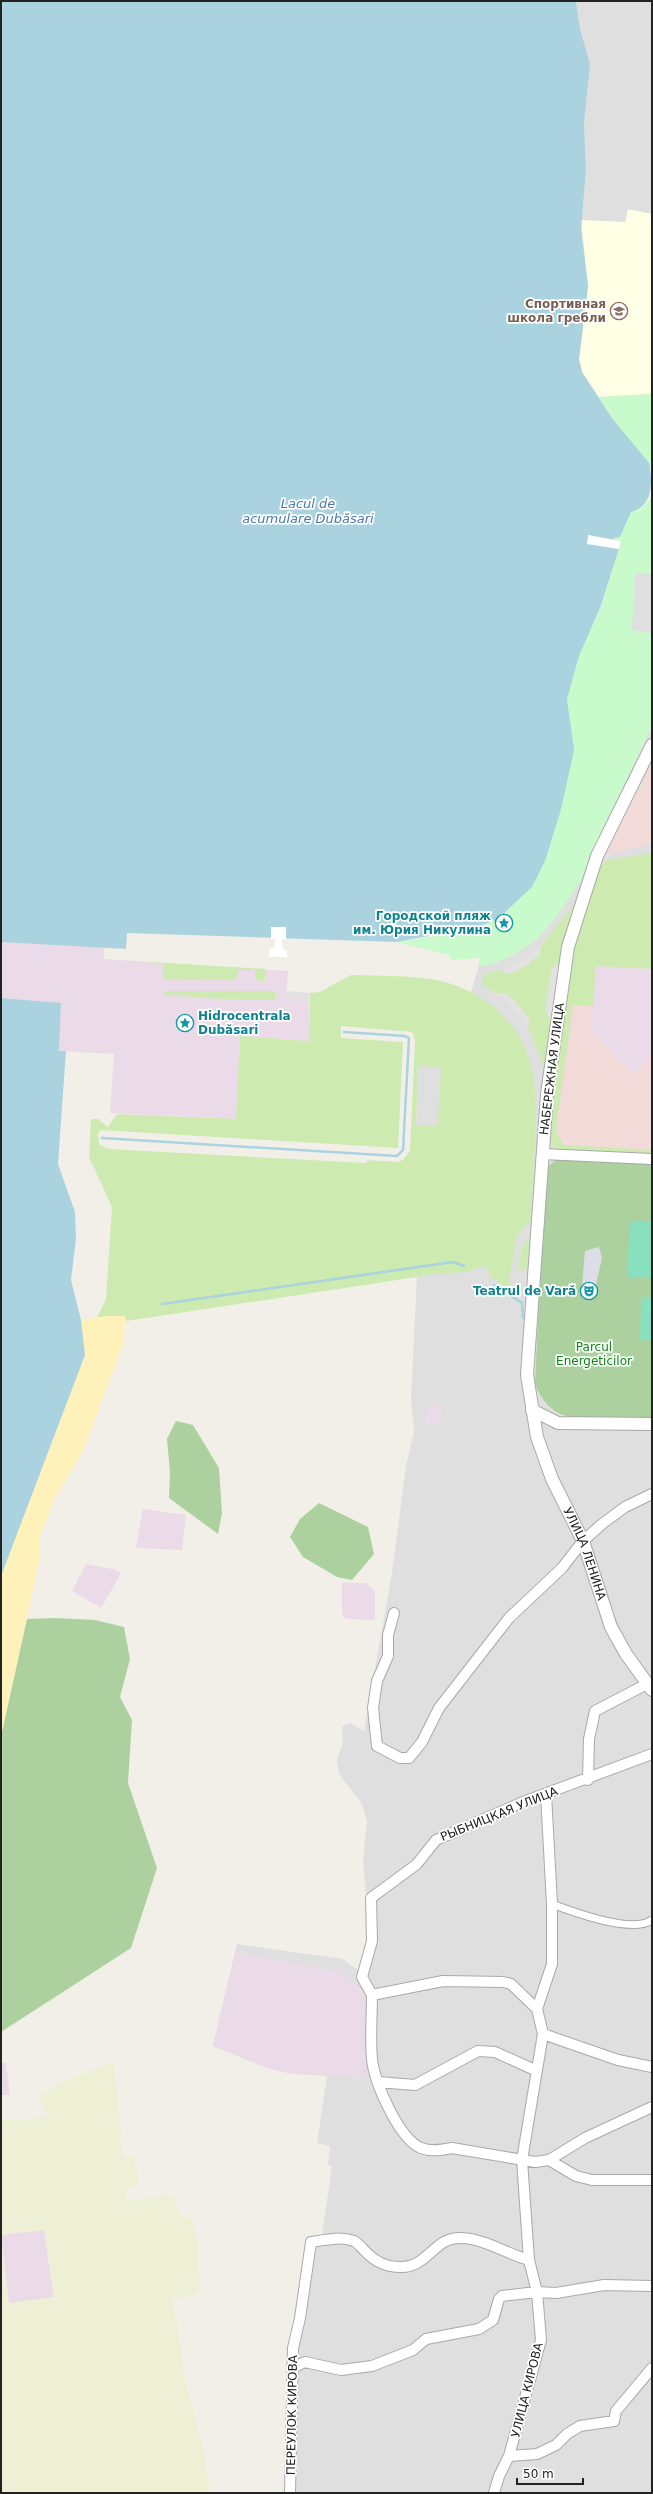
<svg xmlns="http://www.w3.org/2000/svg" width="653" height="2494" font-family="'DejaVu Sans',sans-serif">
	<rect width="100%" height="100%" fill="#f2efe9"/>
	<path fill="#e0dfdf" d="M576,1H652V470L611,417L582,372L581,230L586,170L580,29Z
		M652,494V2493H287L286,2360L309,2238L322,2236L332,2166L328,2165L330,2146L317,2143L327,2076L292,2074L267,2068L213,2046L237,1944L343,1959L359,1971L367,1950L368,1917L363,1860L367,1821L362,1804L339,1774L337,1760L343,1742L342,1727L350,1723L364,1731L392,1573L406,1466L414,1432L411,1399L417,1276L416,1125L418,1065L468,1002L481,958Z"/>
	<path fill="#f2dad9" d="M652,757V841L641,846L609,854L607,850L635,793L642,786Z
		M573,1004L593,1006L591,1030L633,1074L652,1055V1150L563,1145L556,1130Z"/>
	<path fill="#ebdbe8" d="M1,942L104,947V959L288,971L286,999L309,1001V1041L240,1036L236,1119L110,1113L114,1054L59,1051L61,1003L1,998Z
		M596,966L652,969V1055L633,1074L591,1030Z
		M428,1405L442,1406L440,1424L426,1423Z
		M143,1509L186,1515L182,1550L136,1548Z
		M86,1564L117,1570L121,1574L101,1608L72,1591Z
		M342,1583H366L375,1591V1620L346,1619L342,1614Z
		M235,1952L339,1972L368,1995L366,2070L362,2079L349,2075L292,2074L267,2068L213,2046Z
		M1,2063H6L10,2095H1Z
		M44,2229L54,2298L9,2304L1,2235Z"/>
	<path fill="#ffffe5" d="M628,209L652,214V394L599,397L582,372L579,359L588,286L581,220L625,222Z"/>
	<path fill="#eef0d5" d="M114,2061L123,2157L134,2158L139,2184L127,2187L126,2201L172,2195L180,2215L191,2219L196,2232L200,2289L192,2297L173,2299L186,2383L203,2449L211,2493H1V2249L9,2303L54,2297L44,2230L1,2235V2120L38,2118L49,2115L37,2099L59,2084Z"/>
	<path fill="#cdebb0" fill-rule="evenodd" d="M652,853V969L596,966L593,1006L573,1005L556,1130L563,1145L652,1150V1155L560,1150L553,1147L548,1140L562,1011L571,952L597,872L606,860Z
		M576,903L552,1023L546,1072L528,1026L530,1020L506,993H496L482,984L484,974L501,970L510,974L539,956L542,944Z
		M136,961L266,969L265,981L255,980V970H238L237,979L163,980V964Z
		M351,975C381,976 412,975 441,981C459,985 476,994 490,1004C538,1040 537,1089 535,1143C534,1171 532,1198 530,1225H526L517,1235L508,1288L493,1279L484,1265L468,1272L437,1274L146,1318L126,1321L125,1316L97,1318L106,1299L112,1207L89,1157L91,1119H98L108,1127L117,1114L236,1119L240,1036L309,1041L310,993L320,992ZM341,1026L412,1032L415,1040L410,1151L403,1160L397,1162L367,1160V1163L108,1149L99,1144L98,1134L101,1130L398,1148L403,1042L341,1038ZM418,1066L441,1067L438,1126L416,1125Z
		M163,991H275V1000L222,999L166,995Z
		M529,1238L528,1269H518L523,1245Z"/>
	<path fill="#add19e" d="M557,1159L652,1164V1418L569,1417C551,1412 542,1401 535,1384L545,1169Z
		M176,1421L193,1425L219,1468L222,1513L218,1534L169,1498L170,1472L167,1439Z
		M319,1503L368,1527L374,1554L352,1580L337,1577L303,1557L290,1537L300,1519Z
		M56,1618L95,1620L124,1627L130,1659L120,1697L132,1720L128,1783L157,1868L131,1948L1,2032V1736L27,1619Z"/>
	<path fill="#fff1ba" d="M105,1316H125L124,1342L83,1451L54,1500L39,1539V1562L1,1736V1576L85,1355L81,1320Z"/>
	<path fill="#c8facc" d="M652,394V470L641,452L625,437L599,397Z
		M652,494V574L635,573L632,630L652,633V726L594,848L580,882L557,916L537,939L514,955L493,964L478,967L480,958L450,960V955L396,942L438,936L545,861L561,809L574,750L567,699L579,656L600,609L619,550L612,548L614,538L620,537L631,512C642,509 648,505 652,494Z"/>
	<path fill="#88e0be" d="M630,1221L652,1222V1278L627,1277Z
		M641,1298H652V1340H640Z"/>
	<path fill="#e2e2e2" d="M542,944L539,955L527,965L510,974L501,970L520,962Z
		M561,962L552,1023L545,1010L552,968Z
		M286,991L310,993L309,1001L286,999Z
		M496,993H506L514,1000L530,1020L528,1026L509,1004Z"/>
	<path fill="#dddde8" d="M599,1247L602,1258L595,1289L582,1286L585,1251Z"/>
	<path fill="#aad3df" d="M1,1H576L580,29L590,64L584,123L586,170L581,230L588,286L579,359L582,372L611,417L649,463C653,483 653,506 631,512L620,537L614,538L612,548L619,549L600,608L579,656L567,699L574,750L561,809L545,861L532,887L498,919L477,927L396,942L127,933L126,949L1,942Z
		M1,998L61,1003L59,1051H66L58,1164L75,1212L76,1239L71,1280L81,1320L85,1355L1,1576Z"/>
	<path fill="#fff" d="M588,535L621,541L619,549L587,544Z
		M271,927H286V939H282V947L287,952V957H269V950L275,946V939H271Z"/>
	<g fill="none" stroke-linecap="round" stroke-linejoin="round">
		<path stroke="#aad3df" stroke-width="2.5" d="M102,1138L397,1156L403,1150L409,1038L405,1036L344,1032
			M494,1285L522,1303L523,1318
			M162,1304L453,1262L464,1266"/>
		<defs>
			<path id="pedestrian" d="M552,1904C573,1912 632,1934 652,1920"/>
			<path id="minor" d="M542,1154L652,1159
				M394,1613L388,1635V1656L377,1681L373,1708L377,1746L400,1758H409L422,1742L439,1708L509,1618L562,1568L583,1541L602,1524L625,1507L652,1494
				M588,1780L589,1739L595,1711L647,1684
				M372,1995L362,1977L372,1941L371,1898L417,1864L436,1840L523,1802L652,1754
				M372,1995C372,2016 370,2038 372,2059C374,2082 399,2139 421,2148C431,2152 442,2150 452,2148L535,2162L549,2160L585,2138L652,2107
				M372,1995L443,1981L503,1982L511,1984L537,2009
				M543,2034L618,2060L652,2067
				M378,2082L415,2085L478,2051L495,2052L535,2070
				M549,2160L576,2176L592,2180H652
				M292,2368L305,2362L341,2370L372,2366L413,2350L426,2339L479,2329L493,2320L499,2299L502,2296L537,2292L556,2293L604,2285L652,2286
				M509,2456L537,2454L556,2445L567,2434L580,2426L614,2421L616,2411L652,2368
				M290,2493L293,2348L300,2318L311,2242C325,2240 340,2236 354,2241C358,2243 362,2248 365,2251C374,2261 386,2267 400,2267C420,2268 429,2251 444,2242C468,2228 505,2254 529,2260
				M494,2493L499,2476L509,2456L541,2340L537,2292L529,2260L522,2160L543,2034L537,2009L552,1964V1904L546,1794"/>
			<g id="tertiary">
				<path id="s1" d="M652,745L597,856L568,947L547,1094L527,1375L537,1437L552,1479L583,1541L611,1627L626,1654L652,1690"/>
				<path d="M532,1410L558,1423L652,1424"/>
			</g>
		</defs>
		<use href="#pedestrian" stroke="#a9a9a9" stroke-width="9"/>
		<use href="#minor" stroke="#a9a9a9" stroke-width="12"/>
		<use href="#tertiary" stroke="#a9a9a9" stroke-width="14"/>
		<use href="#pedestrian" stroke="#fff" stroke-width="7"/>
		<use href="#minor" stroke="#fff" stroke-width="10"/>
		<use href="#tertiary" stroke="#fff" stroke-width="12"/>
	</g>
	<defs>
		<symbol id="school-ring" viewBox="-11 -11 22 22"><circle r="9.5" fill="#fff" stroke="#8d6e63" stroke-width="1.5"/><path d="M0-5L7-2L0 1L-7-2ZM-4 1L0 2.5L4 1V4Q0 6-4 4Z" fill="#8d6e63"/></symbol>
		<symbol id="sight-ring" viewBox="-11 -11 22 22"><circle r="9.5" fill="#fff" stroke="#0f9aa8" stroke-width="1.5"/><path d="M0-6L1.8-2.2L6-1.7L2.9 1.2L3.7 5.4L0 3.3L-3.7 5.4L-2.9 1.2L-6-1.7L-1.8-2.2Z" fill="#0f9aa8"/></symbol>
		<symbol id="theatre-ring" viewBox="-11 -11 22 22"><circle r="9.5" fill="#fff" stroke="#0f9aa8" stroke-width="1.5"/><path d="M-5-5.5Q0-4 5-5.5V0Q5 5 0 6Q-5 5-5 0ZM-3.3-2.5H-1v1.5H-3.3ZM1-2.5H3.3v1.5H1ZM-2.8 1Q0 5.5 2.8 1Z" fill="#0f9aa8"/></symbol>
	</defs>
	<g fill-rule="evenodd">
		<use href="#school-ring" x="609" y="301" width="20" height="20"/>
		<use href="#sight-ring" x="494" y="913" width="20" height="20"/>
		<use href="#sight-ring" x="175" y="1013" width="20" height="20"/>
		<use href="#theatre-ring" x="579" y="1281" width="20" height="20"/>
	</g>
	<g text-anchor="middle" stroke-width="3.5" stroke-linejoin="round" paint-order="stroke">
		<g font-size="12" font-weight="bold" fill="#785e54" stroke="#fff" text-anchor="end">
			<text x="606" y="308">Спортивная<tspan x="606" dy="14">школа гребли</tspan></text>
		</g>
		<g font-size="12" font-weight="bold" fill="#0d838f" stroke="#fff" text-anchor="end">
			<text x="491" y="920">Городской пляж<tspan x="491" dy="14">им. Юрия Никулина</tspan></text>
			<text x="198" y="1020" text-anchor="start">Hidrocentrala<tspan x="198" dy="14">Dubăsari</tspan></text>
			<text x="576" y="1295">Teatrul de Vară</text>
		</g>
		<g font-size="12" fill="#222" stroke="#fff">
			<text transform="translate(552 1069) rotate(-83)" y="4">НАБЕРЕЖНАЯ УЛИЦА</text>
			<text dy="4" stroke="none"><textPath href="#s1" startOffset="839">УЛИЦА ЛЕНИНА</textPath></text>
			<text transform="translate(499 1814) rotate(-22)" y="4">РЫБНИЦКАЯ УЛИЦА</text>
			<text transform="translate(527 2390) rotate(-76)" y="4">УЛИЦА КИРОВА</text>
			<text transform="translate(292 2415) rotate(-89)" y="4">ПЕРЕУЛОК КИРОВА</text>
		</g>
		<g font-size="12" fill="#0c8416" stroke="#fff">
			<text x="594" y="1351">Parcul<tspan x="594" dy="14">Energeticilor</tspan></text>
		</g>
		<g font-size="13" font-style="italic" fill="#4a7aab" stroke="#fff">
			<text x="308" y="508">Lacul de<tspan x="308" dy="15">acumulare Dubăsari</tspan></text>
		</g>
	</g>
	<rect width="653" height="2494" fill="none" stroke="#222222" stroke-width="4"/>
	<path d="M517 2478v6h66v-6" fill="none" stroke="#222222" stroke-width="2"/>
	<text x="523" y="2478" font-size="12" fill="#222222" stroke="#ffffff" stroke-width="3" paint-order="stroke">50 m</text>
</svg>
